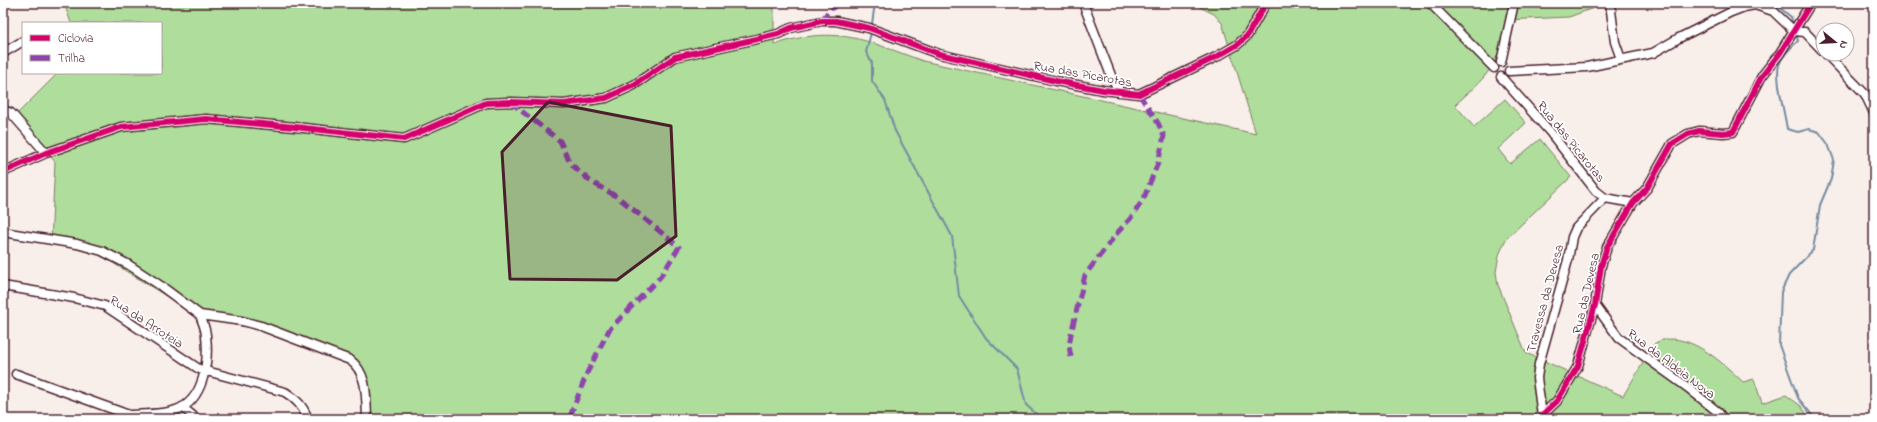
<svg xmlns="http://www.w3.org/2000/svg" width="1877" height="422" font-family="'Indie Flower',sans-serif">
	<rect width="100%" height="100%" fill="#f9efea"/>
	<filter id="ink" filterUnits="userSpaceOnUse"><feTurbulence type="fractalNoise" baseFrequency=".025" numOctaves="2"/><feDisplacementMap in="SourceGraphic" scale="8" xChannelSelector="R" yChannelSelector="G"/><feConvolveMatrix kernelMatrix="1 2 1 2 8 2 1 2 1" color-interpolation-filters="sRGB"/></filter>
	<g filter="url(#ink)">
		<path fill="#afdd9c" stroke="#7c7e64" d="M64,3H774V45C812,32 841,32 879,45C894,50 908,56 923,61L1256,134L1222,23L1214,14L1191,3H1607L1569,17L1506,20C1503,32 1502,46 1497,57C1488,77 1471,90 1455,105L1474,127L1505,99L1526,123L1498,149L1510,164L1540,139L1571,177L1506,239L1499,255L1496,272L1498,285L1526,353L1623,396L1655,343C1685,327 1723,363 1743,382L1754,379L1762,403L1786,395L1801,406L1810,419H369L364,377L352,363L253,328L203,319L100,255L51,242L55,162L16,115L58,73H161V23H71Z"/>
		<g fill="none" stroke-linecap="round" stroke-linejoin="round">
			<path stroke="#748ca2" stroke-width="2" d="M1774,3L1791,17L1793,25
				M872,24L875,3
				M871,33L866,52L872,63V81L885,100L895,131L952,236L959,296L986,338L1017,369L1026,405L1042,419
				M1797,36L1798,41C1791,47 1782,56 1779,65C1775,79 1785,114 1787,129L1798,132L1809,129L1819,132L1828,144L1834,160L1831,179L1820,205L1813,250L1789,275L1781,292L1779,345L1798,398L1815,419"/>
			<defs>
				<path id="minor" d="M1083,3L1112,78L1120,92
					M1430,3L1494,68
					M1610,3L1615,42L1621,59
					M3,4L4,3
					M1794,31L1805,32L1823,51
					M3,53L23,41
					M1826,54L1865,94L1874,113
					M1501,62L1514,3
					M1509,71L1587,67L1653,53L1679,38L1731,12L1744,7L1755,5L1773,11L1794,31
					M1501,77L1550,132L1596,191L1605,198L1633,203
					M3,110L11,113L46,153
					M3,172L46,153L121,127L206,119L295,127L404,139L486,103L510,102L564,104L606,98L634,85L675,57L757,39L778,34L791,28L822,21H836L869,28L939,54L1056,81L1103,90L1139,94L1216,57L1237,45L1247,36L1266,3
					M3,232L77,244L102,251L129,265L161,286L200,315L242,321L261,326L350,360C368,373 366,398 367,419
					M3,286L74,298L105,306L199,369L285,392C296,399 303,406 308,419
					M1595,305L1619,338L1687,387L1718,412L1723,419
					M16,374L129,415
					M182,407L197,419
					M1542,416L1537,378L1539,364L1568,260L1572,237L1576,228L1605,198
					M128,419L129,415C143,414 163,415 176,410C204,401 209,361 206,336C206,329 202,321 200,315
					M1538,419L1557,401L1578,366L1595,305L1601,266L1607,247L1633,203L1647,188L1672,144L1688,134L1699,131L1723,133L1733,132L1762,76L1780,53L1811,3"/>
			</defs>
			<use href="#minor" stroke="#4a1f2b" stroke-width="11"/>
			<use href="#minor" stroke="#fff" stroke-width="8"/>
			<path stroke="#8e44ad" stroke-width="5" stroke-dasharray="10 5" stroke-linecap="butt" d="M822,21L827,13L839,3
				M510,102L560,141L570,163L590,181L619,198L679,247L661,276L609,330L587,373L569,419
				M1071,357L1069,346L1071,334L1085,275L1118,232L1130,219L1143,200L1158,163L1164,136L1158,123L1139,94"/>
			<defs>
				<path id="cycleway" d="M3,172L46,153L121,127L206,119L295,127L404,139L486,103L510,102L564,104L606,98L634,85L675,57L757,39L778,34L791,28L822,21H836L869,28L939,54L1056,81L1103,90L1139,94L1216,57L1237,45L1247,36L1266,3
					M1538,419L1557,401L1578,366L1595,305L1601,266L1607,247L1633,203L1647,188L1672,144L1688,134L1699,131L1723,133L1733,132L1762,76L1780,53L1811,3"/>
			</defs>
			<use href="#cycleway" stroke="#fff" stroke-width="8"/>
			<use href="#cycleway" stroke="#d6006c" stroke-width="6"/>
		</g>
	</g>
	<path fill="#4a1f2b" fill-opacity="0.2" stroke="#4a1f2b" stroke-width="3" stroke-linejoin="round" d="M548,102L671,126L676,236L617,280L510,279L502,152Z"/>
	<g text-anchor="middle" stroke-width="3.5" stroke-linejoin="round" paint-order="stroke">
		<g font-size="13" fill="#4a1f2b" stroke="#fff">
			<text transform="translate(1083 73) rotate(10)" y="5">Rua das Picarotas</text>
			<text transform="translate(1572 141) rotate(51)" y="5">Rua das Picarotas</text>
			<text transform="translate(1585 293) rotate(-77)" y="5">Rua da Devesa</text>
			<text transform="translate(1544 298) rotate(-75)" y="5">Travessa da Devesa</text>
			<text transform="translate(147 321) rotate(33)" y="5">Rua da Arroteia</text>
			<text transform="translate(1672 363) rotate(37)" y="5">Rua da Aldeia Nova</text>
		</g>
	</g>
	<rect width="1877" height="422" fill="none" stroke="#fff" stroke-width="16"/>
	<rect x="8" y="8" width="1861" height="406" fill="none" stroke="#4a1f2b" stroke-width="1.5" filter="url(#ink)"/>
	<rect x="22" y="22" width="140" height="52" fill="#ffffff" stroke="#b7a5aa"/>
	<rect x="30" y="35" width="20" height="6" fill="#d6006c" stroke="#b7a5aa"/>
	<text x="58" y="42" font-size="12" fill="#4a1f2b">Ciclovia</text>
	<rect x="30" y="55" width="20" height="6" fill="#8e44ad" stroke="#b7a5aa"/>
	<text x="58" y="62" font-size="12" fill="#4a1f2b">Trilha</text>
	<g transform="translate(1835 42) rotate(108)"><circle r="19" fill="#ffffff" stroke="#b7a5aa"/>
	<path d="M0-3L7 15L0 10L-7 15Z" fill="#4a1f2b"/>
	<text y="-6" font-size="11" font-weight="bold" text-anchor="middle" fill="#4a1f2b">N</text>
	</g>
</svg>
